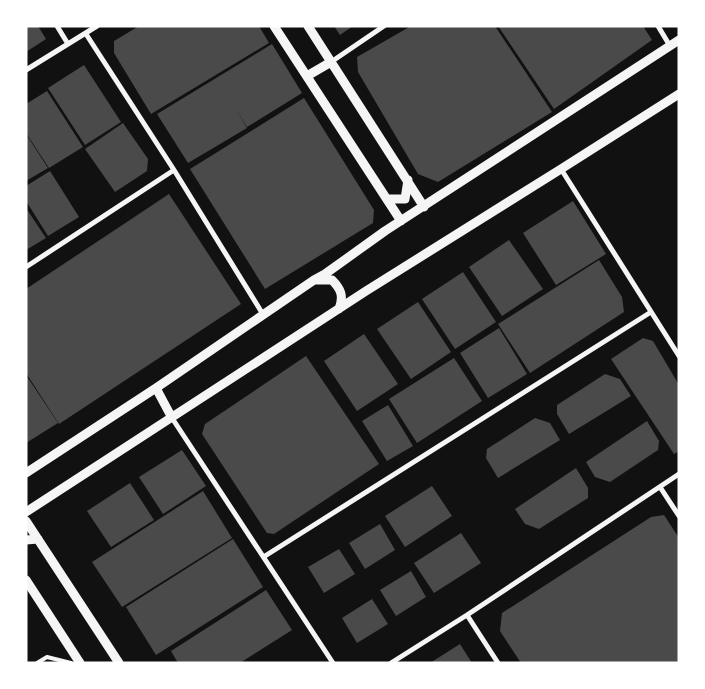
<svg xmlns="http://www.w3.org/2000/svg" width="705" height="689" font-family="'DM Sans',sans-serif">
	<rect width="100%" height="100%" fill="#111"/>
	<path fill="#4a4a4a" d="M26,26H38L46,39L26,52Z
		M139,26H259L269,43L151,114L114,53V41Z
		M334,26H353L340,35Z
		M411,26H495L552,112L438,182L418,174L358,72L357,57Z
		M498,26H643L652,40L554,109Z
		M272,44L302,93L247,127L236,109L247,128L188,163L157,114Z
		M84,65L121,122L85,145L48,88Z
		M47,91L83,147L49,168L26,133V104Z
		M304,98L374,210L373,223L265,289L190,169Z
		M123,123L148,159L147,171L115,192L85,149Z
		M26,134L48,168L26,181Z
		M50,171L79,217L48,236L26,201V186Z
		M169,194L241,304L59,424L26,373V289Z
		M573,201L606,254L556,285L523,233Z
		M26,208L46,238L26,250Z
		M509,240L543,289L502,316L469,267Z
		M599,260L622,297L624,312L530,373L498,324Z
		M463,272L496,322L455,349L422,299Z
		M418,302L451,352L411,379L377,329Z
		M499,328L527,374L488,398L460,353Z
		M364,334L398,384L357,411L324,361Z
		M643,338L653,341L679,385V451L674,454L611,359Z
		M306,356L379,464L274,534L267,533L202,434L205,424Z
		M454,358L482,401L417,443L389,399Z
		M605,374L620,379L631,396L569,434L557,414V405Z
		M26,375L58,423L26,443Z
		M388,405L413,446L387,461L362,421Z
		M535,418L550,423L560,440L498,478L486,458L487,449Z
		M647,421L659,441L658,450L610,482L595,477L586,462Z
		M182,450L206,486L163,514L139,477Z
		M576,468L588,488V498L539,529L525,524L515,509Z
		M130,483L154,520L111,547L87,511Z
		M432,486L452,516L405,547L385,516Z
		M203,491L232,538L122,607L92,562Z
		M664,515L679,538V663H521L500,631L502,613L651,517Z
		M380,524L395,550L365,569L349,543Z
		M461,533L481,563L434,593L414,563Z
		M233,539L263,587L156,655L126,607Z
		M339,549L355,574L324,593L308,567Z
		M411,571L426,597L396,616L380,590Z
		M266,590L292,630L240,663H178L171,651Z
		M372,599L388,624L357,643L342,618Z
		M460,644L472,663H430Z"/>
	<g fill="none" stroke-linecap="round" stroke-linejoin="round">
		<path stroke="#f5f5f5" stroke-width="4" d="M37,663L47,657L71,663"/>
		<path stroke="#f5f5f5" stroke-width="5" d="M57,26L68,44
			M658,26L670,46
			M86,34L174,170L264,316
			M331,62L384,26
			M26,70L97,26
			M561,169L679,356
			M26,267L174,170
			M172,418L333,663
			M660,487L679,516
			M265,556L651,312
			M467,615L498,663
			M391,663L467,615L679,474"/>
		<path stroke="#f5f5f5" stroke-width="9" d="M274,26L401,221
			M308,26L424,207
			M307,76L331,62
			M388,199H405L408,180
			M317,280H332C341,289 344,296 339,309
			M156,388L172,418
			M26,473L156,388L314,280L325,274L385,231L679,40
			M26,512L366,291L561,169L679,94
			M26,521L119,663
			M26,540L38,539
			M26,580L80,663"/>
	</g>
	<rect width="705" height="689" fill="none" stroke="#ffffff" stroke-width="55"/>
</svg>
